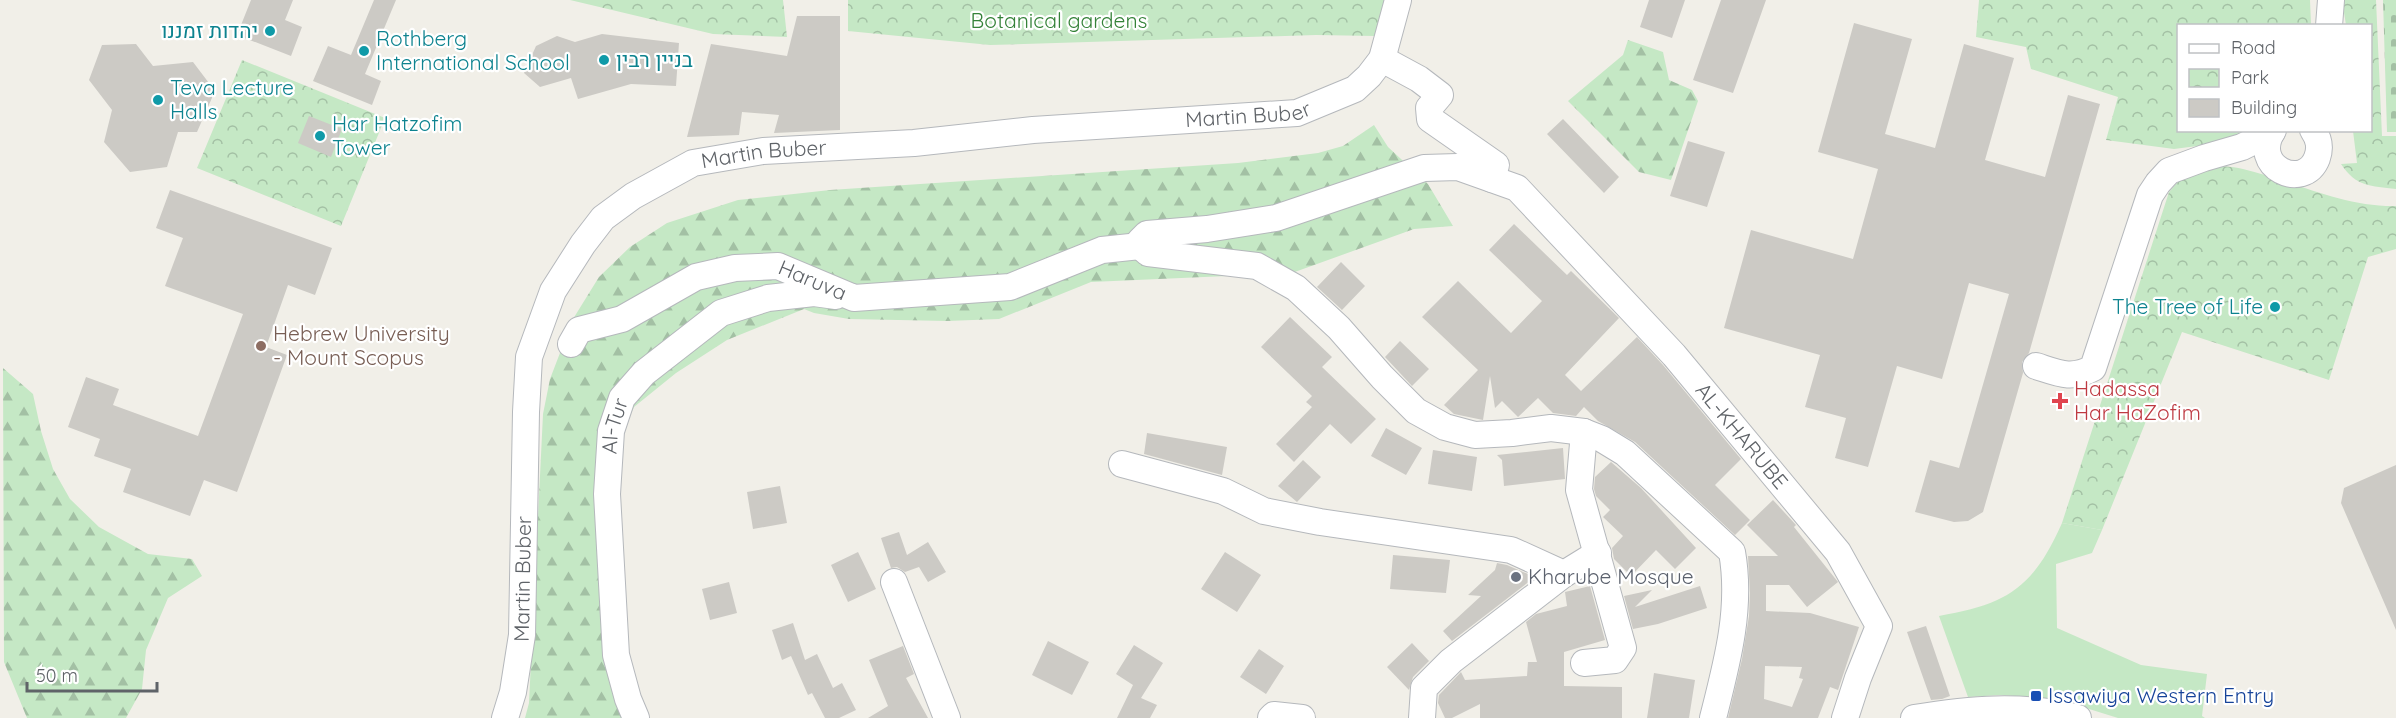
<svg xmlns="http://www.w3.org/2000/svg" width="2396" height="718" font-family="Quicksand,Heebo,sans-serif">
	<defs>
		<pattern id="forest-firs" width="22" height="20" patternUnits="userSpaceOnUse" patternTransform="scale(1.5)"><rect width="22" height="20" fill="#c5e8c5"/><path d="M5 1l3.5 6h-7zM16 11l3.5 6h-7z" fill="#a3c0a4"/></pattern>
		<pattern id="cemetery-stones" width="16" height="16" patternUnits="userSpaceOnUse" patternTransform="scale(1.5)"><rect width="16" height="16" fill="#c5e8c5"/><path d="M2 7V4a2 2 0 0 1 4 0v3zM10 15v-3a2 2 0 0 1 4 0v3z" fill="#a3c0a4"/></pattern>
		<pattern id="park-crowns" width="20" height="18" patternUnits="userSpaceOnUse" patternTransform="scale(1.5)"><rect width="20" height="18" fill="#c5e8c5"/><path d="M2 6a3 3 0 1 1 6 0M12 15a3 3 0 1 1 6 0" fill="none" stroke="#a3c0a4"/></pattern>
	</defs>
	<rect width="100%" height="100%" fill="#f1efe8"/>
	<path fill="#c5e8c5" d="M2062,523L2102,530L2092,553L2056,564L2057,628L2141,665L2207,674L2202,716L2205,718H2118L2073,704L2031,697L2000,695L1968,697L1939,616C2008,604 2033,588 2062,523Z"/>
	<path fill="url(#forest-firs)" d="M1628,40L1663,52L1669,80L1692,90L1698,101L1671,180L1639,172L1568,101L1623,55Z
		M1374,125L1388,147L1428,184L1453,226L1414,229L1292,273L1091,282L999,319L947,321L849,319L814,313L804,309L727,340L676,373L634,407L618,441L629,718H525L529,703L543,414L550,379L573,319L599,277L630,247L667,223L738,200L830,190L1238,163L1318,153L1343,146Z
		M3,368L33,394L41,431L53,469L70,499L99,527L148,554L192,559L202,576L168,598L146,650L142,689L126,718H27L4,662Z"/>
	<path fill="url(#cemetery-stones)" d="M2383,0H2396V132H2387Z"/>
	<path fill="url(#park-crowns)" d="M570,0H783L787,37L713,34Z
		M848,0H1385L1375,36L1316,35L990,45L848,31Z
		M1979,0H2310L2311,25L2178,26V130L2252,131L2213,144L2174,149L2106,140L2118,97L2031,69L2026,47L1976,37Z
		M2342,0H2376L2382,136H2396V189C2371,186 2356,187 2341,164L2357,163L2353,131L2370,130V26L2346,25Z
		M242,60L385,118L341,226L197,168Z
		M2206,165C2218,166 2231,166 2243,169C2294,181 2342,207 2396,206V249L2368,257L2329,380L2182,332L2102,530L2062,523L2169,192L2183,176Z"/>
	<path fill="#cccac5" fill-rule="evenodd" d="M251,0H293L285,20L302,27L291,56L237,35Z
		M374,0H396L365,74L381,81L372,105L313,81L328,46L351,55Z
		M1649,0H1685L1672,38L1640,27Z
		M1721,0H1766L1733,93L1693,80Z
		M797,16H840V130L774,133L779,115L742,112L739,135L687,137L711,44L787,56Z
		M1854,23L1912,39L1885,134L1935,148L1964,44L2014,58L1985,160L2045,177L2068,95L2100,104L2029,353L2022,362L2023,373L1983,512L1968,521L1954,522L1915,512L1930,460L1959,468L2009,294L1969,283L1942,379L1897,366L1868,467L1835,458L1846,418L1805,407L1820,355L1724,328L1751,230L1853,259L1878,169L1818,152Z
		M602,34L679,43L676,86L631,84L578,99L571,78L540,87L524,73L536,46L557,36L575,42Z
		M136,44L153,66L193,62L215,91L197,132H178L167,167L130,172L104,142L112,110L89,80L102,45Z
		M309,116L342,129L331,157L298,143Z
		M1563,119L1619,177L1604,193L1547,134Z
		M1688,141L1725,152L1707,207L1670,196Z
		M170,190L332,248L315,295L288,285L266,347L287,355L237,492L204,480L190,516L123,492L131,469L94,456L100,439L68,427L86,377L119,389L113,405L198,436L243,314L165,286L183,238L156,228Z
		M1514,224L1567,275L1571,271L1619,318L1565,375L1581,391L1637,337L1663,365L1741,459L1715,485L1750,520L1735,535L1635,442L1598,421L1584,407L1576,416L1553,413L1538,398L1518,417L1502,401L1495,408L1490,376L1483,420L1454,414L1444,405L1478,370L1422,317L1458,281L1511,333L1542,301L1489,250Z
		M1341,262L1365,286L1342,310L1317,287Z
		M1290,317L1332,357L1322,367L1376,419L1351,444L1330,424L1294,462L1276,444L1312,407L1306,402L1312,396L1261,347Z
		M1400,341L1429,369L1412,386L1385,357Z
		M1386,428L1422,448L1406,475L1371,456Z
		M1147,433L1227,447L1222,475L1144,454Z
		M1563,448L1565,479L1504,486L1502,460L1497,455Z
		M1433,450L1477,457L1472,491L1428,484Z
		M1303,460L1321,477L1297,502L1278,486Z
		M1611,462L1641,488L1696,548L1675,569L1656,550L1631,576L1614,559L1612,548L1623,536L1603,517L1610,510L1596,496L1594,489L1595,477Z
		M2396,465V630L2341,503L2344,488Z
		M780,486L787,523L753,529L747,492Z
		M1773,500L1796,525L1794,527L1838,582L1807,607L1789,585H1766V611L1810,613L1859,627L1838,690L1830,687L1818,718H1728L1742,659L1749,616L1750,593L1748,556H1778L1747,525ZM1765,666L1802,667L1799,678L1803,679L1792,707L1764,699Z
		M899,532L907,555L928,542L946,572L928,582L919,567L905,572L897,567L891,568L881,538Z
		M858,552L876,589L848,602L831,565Z
		M1225,552L1261,575L1237,612L1201,589Z
		M1393,555L1450,560L1446,593L1390,589Z
		M1497,563L1507,565L1535,577L1452,641L1443,631L1481,596L1468,595L1495,570Z
		M729,582L737,613L710,620L702,589Z
		M1590,586L1605,640L1564,652V686L1622,687V718H1480V704L1452,718H1445L1438,703L1439,695L1461,672L1465,680L1527,676L1528,662H1537L1526,622L1536,614L1567,606L1565,592Z
		M1700,586L1707,608L1658,624L1633,629L1624,596L1652,590L1635,607Z
		M793,623L805,660L817,654L833,688L842,683L856,710L839,718H825L812,693L808,695L791,656L782,660L772,630Z
		M1926,626L1950,696L1942,699L1931,700L1907,632Z
		M1048,641L1089,662L1072,695L1032,675Z
		M1412,643L1429,661L1413,677L1409,690L1387,667Z
		M1134,645L1163,663L1141,698L1157,705L1150,718H1117L1133,685L1116,674Z
		M903,646L914,674L906,678L928,718H868L888,706L869,660Z
		M1259,649L1284,666L1266,694L1240,677Z
		M1654,673L1695,680L1689,718H1647Z"/>
	<g fill="none" stroke-linecap="round" stroke-linejoin="round">
		<defs>
			<g id="minor">
				<path d="M2329,26L2331,0"/>
				<path d="M1382,59L1419,79L1440,95L1429,108L1430,119L1496,165L1492,179"/>
				<path d="M2273,130C2249,167 2304,192 2317,158C2321,147 2319,139 2313,130"/>
				<path id="s1" d="M571,344L579,330L622,319L696,277L735,268L778,266L854,298L1010,287L1102,250L1140,246"/>
				<path d="M2036,366C2058,373 2071,380 2093,368L2150,195L2158,183L2169,171L2204,158L2242,147L2272,132"/>
				<path d="M1584,432L1579,490L1623,648L1615,660L1584,663"/>
				<path d="M1122,464L1223,491L1264,511L1320,522L1511,550L1564,574L1598,553"/>
				<path d="M894,582L947,718"/>
				<path id="s2" d="M505,718L513,692L522,635L526,412L529,357L553,291L583,244L603,218L633,196L693,163L763,151L914,143L1033,130L1297,113L1355,89L1369,76L1382,59L1398,0"/>
				<path id="s3" d="M636,718L628,699L616,655L607,494L611,431L622,398L644,373L721,313L768,298L814,293L836,296"/>
				<path d="M1271,718L1274,715L1302,718"/>
				<path d="M1422,718L1424,688L1451,661L1564,574"/>
				<path id="s4" d="M1713,718C1727,663 1742,608 1732,552L1625,453L1602,439L1584,432L1551,428L1512,433L1475,435L1445,427L1416,411L1382,377L1339,328L1296,288L1257,266L1148,253L1140,246V241L1147,234L1207,229L1276,218L1424,168L1458,167L1517,188L1674,355L1838,552L1879,626L1858,678L1845,718"/>
				<path d="M1914,718C1969,709 2023,704 2078,718"/>
			</g>
		</defs>
		<use href="#minor" stroke="#b5b8bc" stroke-width="28"/>
		<use href="#minor" stroke="#fff" stroke-width="26"/>
	</g>
	<g fill="#0f9aa8" stroke="#fff" stroke-width="2">
		<circle cx="270" cy="31" r="6"/>
		<circle cx="364" cy="51" r="6"/>
		<circle cx="604" cy="60" r="6"/>
		<circle cx="158" cy="100" r="6"/>
		<circle cx="320" cy="136" r="6"/>
		<circle cx="2275" cy="307" r="6"/>
	</g>
	<circle fill="#8d6e63" stroke="#fff" stroke-width="2" cx="261" cy="346" r="6"/>
	<path fill="#e0444e" stroke="#fff" stroke-width="2" d="M2057 392h6v6h6v6h-6v6h-6v-6h-6v-6h6z"/>
	<circle fill="#6b7280" stroke="#fff" stroke-width="2" cx="1516" cy="577" r="6"/>
	<rect fill="#1a4fb4" stroke="#fff" stroke-width="2" x="2030" y="690" width="12" height="12" rx="3"/>
	<g text-anchor="middle" stroke-width="4.5" stroke-linejoin="round" paint-order="stroke">
		<g font-size="21" fill="#348238" stroke="#fff">
			<text x="1059" y="28">Botanical gardens</text>
		</g>
		<g font-size="21" fill="#0d838f" stroke="#fff" text-anchor="start">
			<text x="258" y="38" text-anchor="end">יהדות זמננו</text>
			<text x="376" y="46">Rothberg<tspan x="376" dy="24">International School</tspan></text>
			<text x="616" y="67">בניין רבין</text>
			<text x="170" y="95">Teva Lecture<tspan x="170" dy="24">Halls</tspan></text>
			<text x="332" y="131">Har Hatzofim<tspan x="332" dy="24">Tower</tspan></text>
			<text x="2263" y="314" text-anchor="end">The Tree of Life</text>
		</g>
		<g font-size="21" fill="#5f6368" stroke="#fff">
			<text dy="7" stroke="none"><textPath href="#s2" startOffset="1185">Martin Buber</textPath></text>
			<text dy="7" stroke="none"><textPath href="#s2" startOffset="699">Martin Buber</textPath></text>
			<text dy="7" stroke="none"><textPath href="#s1" startOffset="266">Haruva</textPath></text>
			<text dy="7" stroke="none"><textPath href="#s3" startOffset="296">Al-Tur</textPath></text>
			<text dy="7" stroke="none"><textPath href="#s4" startOffset="1604">AL-KHARUBE</textPath></text>
			<text dy="7" stroke="none"><textPath href="#s2" startOffset="141">Martin Buber</textPath></text>
		</g>
		<g font-size="21" fill="#785e54" stroke="#fff" text-anchor="start">
			<text x="273" y="341">Hebrew University<tspan x="273" dy="24">- Mount Scopus</tspan></text>
		</g>
		<g font-size="21" fill="#be3a42" stroke="#fff" text-anchor="start">
			<text x="2074" y="396">Hadassa<tspan x="2074" dy="24">Har HaZofim</tspan></text>
		</g>
		<g font-size="21" fill="#5b616d" stroke="#fff" text-anchor="start">
			<text x="1528" y="584">Kharube Mosque</text>
		</g>
		<g font-size="21" fill="#164399" stroke="#fff" text-anchor="start">
			<text x="2048" y="703">Issawiya Western Entry</text>
		</g>
	</g>
	<rect x="2177" y="24" width="195" height="108" fill="#ffffff" stroke="#bfc1c3" stroke-width="1.5"/>
	<rect x="2189" y="44" width="30" height="9" fill="#ffffff" stroke="#bfc1c3" stroke-width="1.5"/>
	<text x="2231" y="54" font-size="18" fill="#5f6368">Road</text>
	<rect x="2189" y="69" width="30" height="18" fill="url(#park-crowns)" stroke="#bfc1c3" stroke-width="1.5"/>
	<text x="2231" y="84" font-size="18" fill="#5f6368">Park</text>
	<rect x="2189" y="99" width="30" height="18" fill="#cccac5" stroke="#bfc1c3" stroke-width="1.5"/>
	<text x="2231" y="114" font-size="18" fill="#5f6368">Building</text>
	<path d="M27 682v9h130v-9" fill="none" stroke="#5f6368" stroke-width="3"/>
	<text x="36" y="682" font-size="18" fill="#5f6368" stroke="#ffffff" stroke-width="4.5" paint-order="stroke">50 m</text>
</svg>
